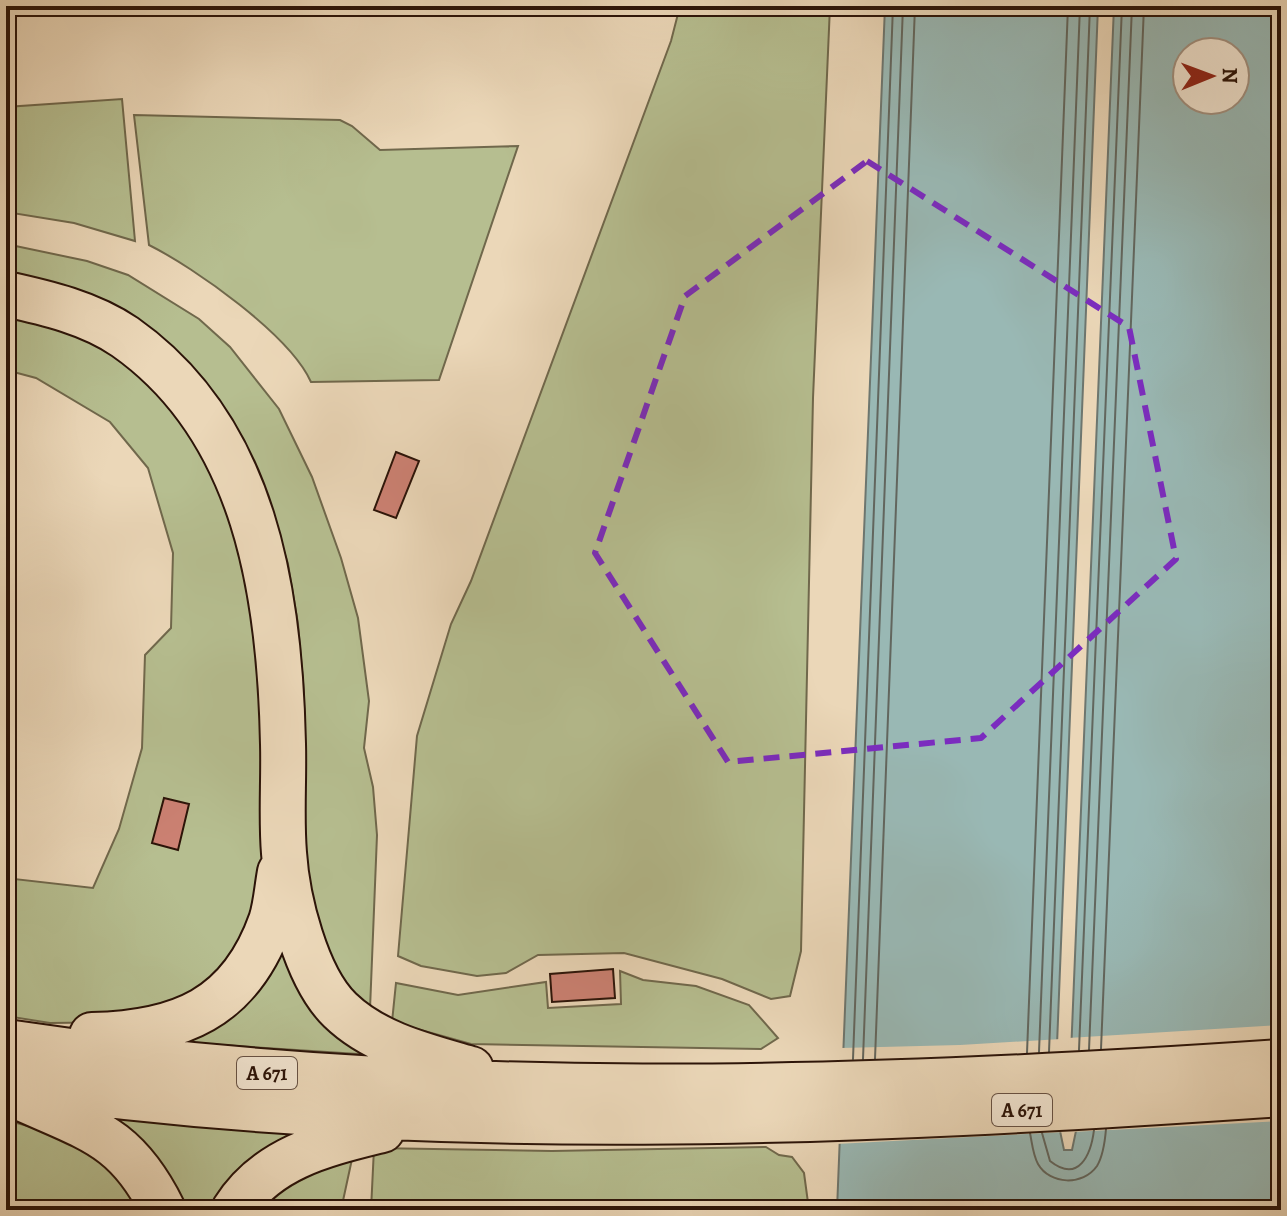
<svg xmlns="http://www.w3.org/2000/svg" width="1287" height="1216" font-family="Alegreya,serif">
	<rect width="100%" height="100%" fill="#ebd7b8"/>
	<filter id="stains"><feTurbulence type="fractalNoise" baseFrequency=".0025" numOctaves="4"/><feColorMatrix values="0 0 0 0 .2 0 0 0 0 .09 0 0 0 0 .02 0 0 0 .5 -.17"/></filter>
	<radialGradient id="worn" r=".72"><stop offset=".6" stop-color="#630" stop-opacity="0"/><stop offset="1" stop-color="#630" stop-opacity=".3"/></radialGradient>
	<path fill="#b6be90" stroke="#70684c" stroke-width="2" d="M680,6H830L813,398L801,951L790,996L771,999L722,979L624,953L538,955L506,973L477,976L421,966L398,956L417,736L451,624L471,581L671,41Z
		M122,99L135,241L74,223L6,212V107Z
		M134,115L340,120L352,126L380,150L518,146L439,380L311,382C290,335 195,268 149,245Z
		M6,244L87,261L128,275L199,319L230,347L279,409L312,477L341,558L358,618L369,701L364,748L373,787L377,835L370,1009L354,1002L317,950L303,842L304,693L298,624L288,564L264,487L235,425L191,368L67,288L6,270Z
		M6,316L58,324L126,357L176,397L222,473L262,640L268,839L259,907L230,970L185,1010L130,1022L50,1023L6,1016V878L93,888L119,829L142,748L145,655L171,628L173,553L148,468L110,422L36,378L6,370Z
		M285,917L389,1056L145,1040Z
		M620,971L643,980L696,986L749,1005L778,1038L761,1049L471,1044L392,1022L396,983L458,995L546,982L548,1008L621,1004Z
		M49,1106L316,1129L220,1210H175Z
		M6,1120L71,1138L117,1163L149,1210H6Z
		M766,1147L779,1155L792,1157L804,1173L809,1210H371L374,1148L552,1151Z
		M352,1159L341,1210H248L281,1179Z"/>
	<path fill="#99b8b4" stroke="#6d766f" stroke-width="2" fill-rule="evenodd" d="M885,6H1098L1057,1045L1060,1131L1064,1150H1072L1076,1131L1071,1054L1114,6H1281V1210H837ZM1187,52H1235V100H1187Z"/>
	<path fill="#ebd7b8" d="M1281,1025V1121L1072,1132L1068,1038Z
		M1061,1039L1065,1132L836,1144L841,1048L960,1045Z"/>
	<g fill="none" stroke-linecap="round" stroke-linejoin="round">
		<path stroke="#62665e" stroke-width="2" d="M1101,1049L1144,6
			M1079,1050L1122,6
			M1089,1050L1132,6
			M1039,1052L1080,6
			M1049,1052L1090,6
			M1027,1053L1068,6
			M853,1059L893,6
			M863,1059L903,6
			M875,1059L915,6
			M1030,1133C1032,1143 1033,1155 1038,1164C1050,1185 1083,1186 1097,1166C1103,1156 1105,1141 1106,1129
			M1042,1133L1050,1161C1079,1184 1091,1154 1094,1130"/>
	</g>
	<path fill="#cc8173" stroke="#2b1308" stroke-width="2" d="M396,452L419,461L396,518L374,510Z
		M164,798L189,804L178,850L152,843Z
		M613,969L615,998L552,1002L550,974Z"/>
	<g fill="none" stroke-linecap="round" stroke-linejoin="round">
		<defs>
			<path id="highway" d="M6,294C47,303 90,313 125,337C256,429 280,594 283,744C284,780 281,817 284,853C287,899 306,977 340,1010C375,1044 426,1056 471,1069
				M92,1035C179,1033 240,1009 271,921C276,906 277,888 280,872
				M6,1042C428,1105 857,1091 1281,1062
				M6,1082C428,1143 857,1123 1281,1094
				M23,1099C92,1130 127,1137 163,1210
				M234,1210C267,1157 326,1144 382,1130"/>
		</defs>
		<use href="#highway" stroke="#2b1308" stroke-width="48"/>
		<use href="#highway" stroke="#ebd7b8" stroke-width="44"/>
	</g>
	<path fill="none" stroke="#7b2cbf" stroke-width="6" stroke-dasharray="16 10" stroke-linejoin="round" d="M867,161L1129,327L1176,559L981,738L728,762L595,553L685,296Z"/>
	<g text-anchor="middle" stroke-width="8" stroke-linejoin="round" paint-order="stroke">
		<g fill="#f2e5d1" stroke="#675244" stroke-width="2">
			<rect x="237" y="1057" width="60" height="32" rx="6"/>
			<rect x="992" y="1094" width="60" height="32" rx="6"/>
		</g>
		<g font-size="20" font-weight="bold" fill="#2b1308">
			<text x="267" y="1080">A 671</text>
			<text x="1022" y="1117">A 671</text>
		</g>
	</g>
	<rect width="1287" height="1216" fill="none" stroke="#ebd7b8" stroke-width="32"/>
	<rect x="8" y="8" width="1271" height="1200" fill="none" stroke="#2b1308" stroke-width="4"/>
	<rect x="16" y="16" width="1255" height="1184" fill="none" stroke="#2b1308" stroke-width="2"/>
	<g transform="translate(1211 76) rotate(89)"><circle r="38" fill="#f2e5d1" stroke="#a29181" stroke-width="2"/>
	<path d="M0-6L14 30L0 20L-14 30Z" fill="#8f2418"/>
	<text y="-12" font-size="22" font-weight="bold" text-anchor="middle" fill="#2b1308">N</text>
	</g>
	<rect width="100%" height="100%" filter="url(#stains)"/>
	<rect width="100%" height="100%" fill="url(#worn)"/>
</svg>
